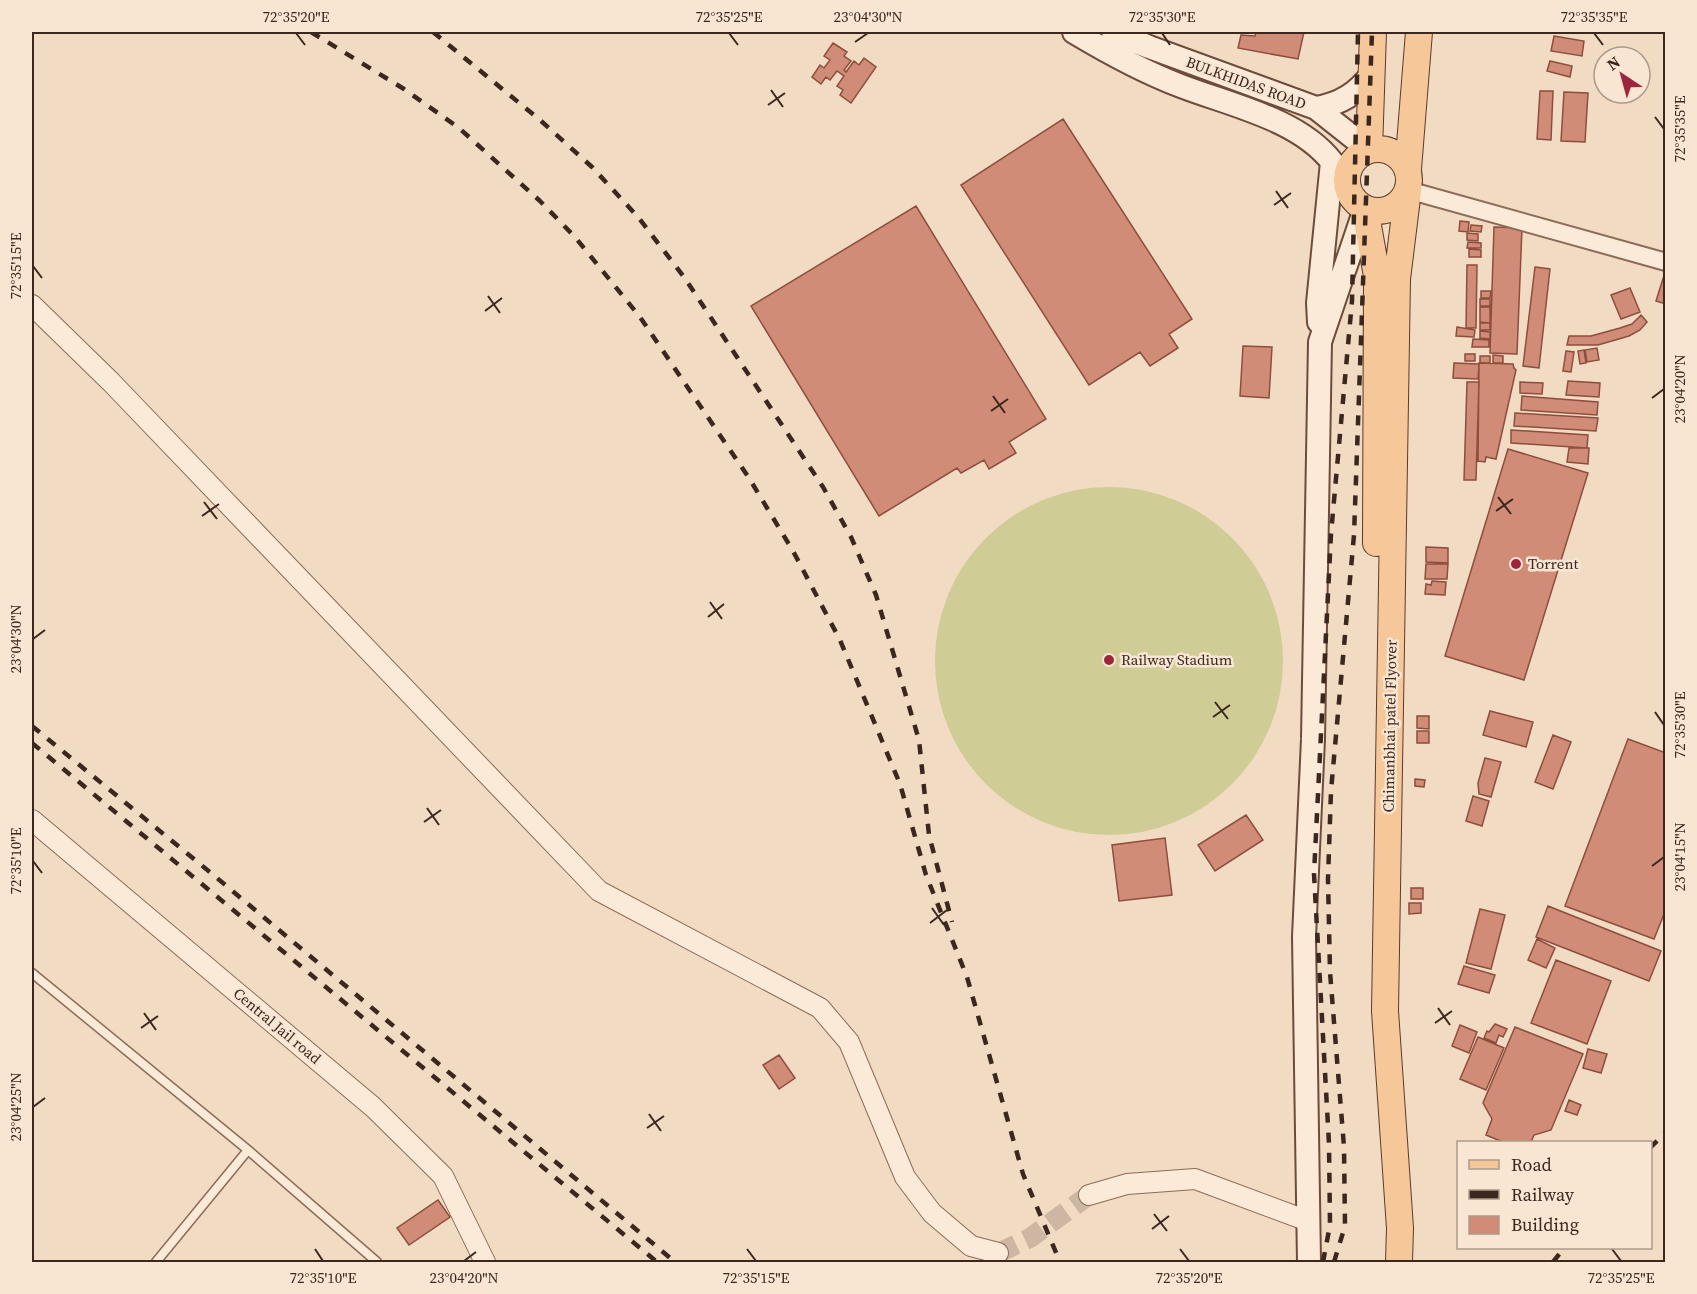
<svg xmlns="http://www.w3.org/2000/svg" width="1697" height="1294" font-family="'Source Serif 4',serif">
	<rect width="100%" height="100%" fill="#f1dbc3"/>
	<path fill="#d0cc96" d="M935 661a174 174 0 1 1 348 0a174 174 0 1 1-348 0Z"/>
	<path fill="#d18c77" stroke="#8d4e3d" stroke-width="1.5" d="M1256,32H1304L1298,59L1238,48L1241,35L1255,36Z
		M1554,36L1584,41L1582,56L1551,51Z
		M833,43L847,52L844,56L851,61L844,70L846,72L854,61L859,65L864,58L876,67L851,103L840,95L843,90L837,86L844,76L837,71L830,80L826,77L821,84L812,77L820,65L824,68L830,60L824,56Z
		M1550,61L1572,66L1570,77L1547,71Z
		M1540,91H1553L1551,140L1537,139Z
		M1564,92L1588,93L1585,142L1561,141Z
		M1063,119L1192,319L1169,334L1178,348L1150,366L1140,352L1089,385L961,185Z
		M916,206L1046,419L1009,442L1016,453L989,469L984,460L961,473L957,468L879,516L751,306Z
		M1460,221L1469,222L1468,232L1459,231Z
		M1471,225L1482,226L1481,232L1470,231Z
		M1494,227L1522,228L1517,354L1490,353Z
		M1467,233L1478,234V241L1467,240Z
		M1468,242L1481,243V248H1467Z
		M1469,249L1481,250V257H1469Z
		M1467,265H1477L1476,328H1466Z
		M1535,267L1550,269L1539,368L1523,366Z
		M1666,269V304L1656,301Z
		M1630,288L1640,312L1621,319L1611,295Z
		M1481,291H1491L1490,298H1481Z
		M1480,299H1490V306H1480Z
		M1480,307H1490V323L1480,322Z
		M1641,315L1647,322L1640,330L1629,336L1598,345H1567L1569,336H1591L1620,328L1632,324Z
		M1480,323H1490V330H1480Z
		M1457,327L1475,330L1474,337L1456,336Z
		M1480,331L1490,332V339L1480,338Z
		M1473,339L1489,340V347H1472Z
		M1243,346L1272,347L1269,398L1240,396Z
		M1597,348L1599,360L1587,362L1585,350Z
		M1584,350L1586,363L1580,364L1578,351Z
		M1566,351L1574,352L1571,372L1563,371Z
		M1465,354H1475V361H1465Z
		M1493,355L1503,356V363H1493Z
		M1480,356H1490V363H1480Z
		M1454,363L1479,364L1478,379L1453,378Z
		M1479,363L1513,364L1514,368L1516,370L1496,459L1486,457L1485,462L1478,461Z
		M1568,381L1600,383L1599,397L1566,395Z
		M1467,382H1479L1476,480H1464Z
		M1520,382L1543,383L1542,394L1520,393Z
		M1522,396L1598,402L1597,415L1521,410Z
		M1515,413L1598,418L1596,431L1514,426Z
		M1511,430L1588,435L1587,448L1511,443Z
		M1569,448H1589L1588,464L1567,462Z
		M1508,449L1588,473L1524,680L1445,656Z
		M1426,547L1448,548V563L1426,562Z
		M1426,564H1448L1447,579H1425Z
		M1432,581L1446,582L1445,595L1425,594L1426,584L1431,585Z
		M1490,711L1533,722L1526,747L1483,735Z
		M1417,716H1429V729L1417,728Z
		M1417,731H1429V743H1417Z
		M1553,735L1571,742L1553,789L1535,782Z
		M1628,739L1666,753V909L1654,939L1565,906Z
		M1485,758L1501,762L1491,797L1479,794L1478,783Z
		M1415,779L1425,780L1424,787L1415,786Z
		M1473,796L1489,801L1482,826L1466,821Z
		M1246,815L1263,840L1215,871L1198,845Z
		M1165,838L1172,895L1119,901L1112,845Z
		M1411,888H1423V899H1411Z
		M1409,903H1421V913L1409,914Z
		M1548,906L1661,951L1649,981L1536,937Z
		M1480,909L1505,915L1491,969L1466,963Z
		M1537,939L1555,948L1546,968L1528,960Z
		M1556,960L1611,981L1587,1044L1531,1023Z
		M1464,966L1495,975L1489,993L1458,984Z
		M1495,1024L1507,1029L1503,1037L1499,1035L1496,1043L1484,1038L1487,1031L1489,1032Z
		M1460,1025L1477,1032L1469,1053L1452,1046Z
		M1515,1027L1583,1054L1551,1130L1534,1135L1531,1142H1503L1486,1135L1492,1119L1483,1103Z
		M1478,1037L1504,1048L1486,1090L1460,1079Z
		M1588,1049L1607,1054L1601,1073L1583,1068Z
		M779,1055L795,1078L779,1089L763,1065Z
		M1569,1100L1581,1105L1577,1115L1565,1111Z
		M438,1200L450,1217L409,1245L397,1228Z"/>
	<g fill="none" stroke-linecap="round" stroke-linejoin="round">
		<path stroke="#cdb7a2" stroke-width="20" stroke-dasharray="20 10" stroke-linecap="butt" d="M998,1253L1030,1238L1089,1195"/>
		<defs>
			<path id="service" d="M32,973L248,1150L377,1262
				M156,1262L248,1150"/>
			<path id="minor" d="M1408,190L1666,262"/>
			<path id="tertiary" d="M32,305L111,382L599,891L820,1008L849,1042L905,1177L932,1213L971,1246L998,1253
				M32,820L373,1107L443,1176L485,1262
				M1089,1195L1127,1184L1195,1179L1308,1221"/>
			<path id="secondary" d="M1074,32C1109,53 1144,72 1181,86C1230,105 1299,119 1332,162C1338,170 1343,181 1348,190
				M1113,32L1149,47L1316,108L1369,150
				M1316,108C1341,104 1357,93 1372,74
				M1319,322L1318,303L1332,162
				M1309,1262L1304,937L1313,739L1320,342L1365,209"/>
			<path id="primary" d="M1347 180a31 31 0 1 1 62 0a31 31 0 1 1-62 0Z
				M1369,150L1373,32
				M1408,169L1419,32
				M1365,209L1377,276L1376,543
				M1399,1262L1400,1228L1385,1011L1397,279L1408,190"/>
		</defs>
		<use href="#service" stroke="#8c6b59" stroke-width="11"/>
		<use href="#minor" stroke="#8c6b59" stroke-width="20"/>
		<use href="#tertiary" stroke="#8c6b59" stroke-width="22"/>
		<use href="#secondary" stroke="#6e4c3c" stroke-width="26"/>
		<use href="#primary" stroke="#5a3a2d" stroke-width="28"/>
		<use href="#service" stroke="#fbead7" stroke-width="8"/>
		<use href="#minor" stroke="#fbead7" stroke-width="16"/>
		<use href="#tertiary" stroke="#fbead7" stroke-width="20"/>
		<use href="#secondary" stroke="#fbead7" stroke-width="22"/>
		<use href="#primary" stroke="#f6c899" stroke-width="26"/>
		<path stroke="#3b271e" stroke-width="4.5" stroke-dasharray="10 10" stroke-linecap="butt" d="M311,32L404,89L459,128L540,201L575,237L640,317L749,478L793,551L840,640L900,784L926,875L967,977L1023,1174L1060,1262
			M433,32L540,120L592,167L638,217L684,277L823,487L851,537L876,595L919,740L929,835L952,922
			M32,726L211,873L675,1262
			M32,743L657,1262
			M1650,1148L1666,1132
			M1323,1262L1330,1225L1329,1144L1314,874L1331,534L1352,301L1358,32
			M1334,1262L1345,1226L1344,1147L1330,972L1328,879L1331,791L1354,535L1372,32
			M1553,1262L1564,1248"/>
	</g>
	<path fill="none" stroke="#3b271e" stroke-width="2" d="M296,33L305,45M729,33L738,45M1162,33L1170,45M1594,33L1603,45M855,42L868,33M771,90L783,107M768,105L785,93M1655,117L1664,129M1276,191L1288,208M1274,205L1291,193M33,266L42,278M488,296L500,313M485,311L502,298M993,396L1005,413M1652,398L1664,389M991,411L1008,399M1498,497L1511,514M204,502L217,519M1496,511L1513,499M202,516L219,504M710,602L722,619M708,617L724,604M33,639L45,630M1215,702L1228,719M1655,712L1664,725M1213,717L1230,705M427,808L439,825M424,822L441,810M33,861L42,873M1652,866L1664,857M932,908L944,925M930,923L947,910M1438,1008L1450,1025M144,1013L156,1030M1435,1023L1452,1011M141,1028L158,1016M33,1107L45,1098M649,1114L661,1131M647,1128L664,1116M1154,1214L1167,1231M1152,1229L1169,1216M315,1249L323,1261M747,1249L756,1261M1180,1249L1189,1261M1612,1249L1621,1261M464,1261L476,1252"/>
	<g fill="#9f253c" stroke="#f8e6d3" stroke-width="2">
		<circle cx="1516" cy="564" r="6"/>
		<circle cx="1109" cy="660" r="6"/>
	</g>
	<g text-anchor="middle" stroke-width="5" stroke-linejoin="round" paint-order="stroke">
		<g font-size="15" fill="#3b271e" stroke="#f8e6d3">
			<text transform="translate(1246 83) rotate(20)" y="5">BULKHIDAS ROAD</text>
			<text transform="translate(1390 726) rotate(-89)" y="5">Chimanbhai patel Flyover</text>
			<text transform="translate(277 1026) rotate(40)" y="5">Central Jail road</text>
		</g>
		<g font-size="15" fill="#3b271e" stroke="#f8e6d3" text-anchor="start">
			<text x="1528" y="569">Torrent</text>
			<text x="1121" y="665">Railway Stadium</text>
		</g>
	</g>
	<rect width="1697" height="1294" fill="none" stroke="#f8e6d3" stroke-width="66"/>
	<rect x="1457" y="1141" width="195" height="108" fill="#f8e6d3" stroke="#ac9a8b" stroke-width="1.5"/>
	<rect x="1469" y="1160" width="30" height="9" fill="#f6c899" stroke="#ac9a8b" stroke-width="1.5"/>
	<text x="1511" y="1171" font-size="18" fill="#3b271e">Road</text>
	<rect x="1469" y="1190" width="30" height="9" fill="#3b271e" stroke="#ac9a8b" stroke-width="1.5"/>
	<text x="1511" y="1201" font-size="18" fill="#3b271e">Railway</text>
	<rect x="1469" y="1216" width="30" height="18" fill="#d18c77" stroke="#ac9a8b" stroke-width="1.5"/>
	<text x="1511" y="1231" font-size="18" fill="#3b271e">Building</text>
	<g transform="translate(1622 75) rotate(324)"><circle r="28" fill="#f8e6d3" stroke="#ac9a8b" stroke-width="1.5"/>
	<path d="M0-4.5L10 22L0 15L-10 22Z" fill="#9f253c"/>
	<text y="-9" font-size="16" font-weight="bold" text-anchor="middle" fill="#3b271e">N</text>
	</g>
	<rect x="33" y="33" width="1631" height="1228" fill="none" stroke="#3b271e" stroke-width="2"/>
	<g font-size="15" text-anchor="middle" fill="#3b271e">
		<text x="296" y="22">72°35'20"E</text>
		<text x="729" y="22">72°35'25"E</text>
		<text x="868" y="22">23°04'30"N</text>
		<text x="1162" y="22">72°35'30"E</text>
		<text x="1594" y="22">72°35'35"E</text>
		<text transform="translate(1680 129) rotate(-90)" y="5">72°35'35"E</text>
		<text transform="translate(16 266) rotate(-90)" y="5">72°35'15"E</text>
		<text transform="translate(1680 389) rotate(-90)" y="5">23°04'20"N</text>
		<text transform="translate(16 639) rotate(-90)" y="5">23°04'30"N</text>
		<text transform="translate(1680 725) rotate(-90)" y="5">72°35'30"E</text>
		<text transform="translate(1680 857) rotate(-90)" y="5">23°04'15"N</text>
		<text transform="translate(16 861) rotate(-90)" y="5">72°35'10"E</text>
		<text transform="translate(16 1107) rotate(-90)" y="5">23°04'25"N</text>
		<text x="323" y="1283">72°35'10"E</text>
		<text x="464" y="1283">23°04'20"N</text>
		<text x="756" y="1283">72°35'15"E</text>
		<text x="1189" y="1283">72°35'20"E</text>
		<text x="1621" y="1283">72°35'25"E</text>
	</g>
</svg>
